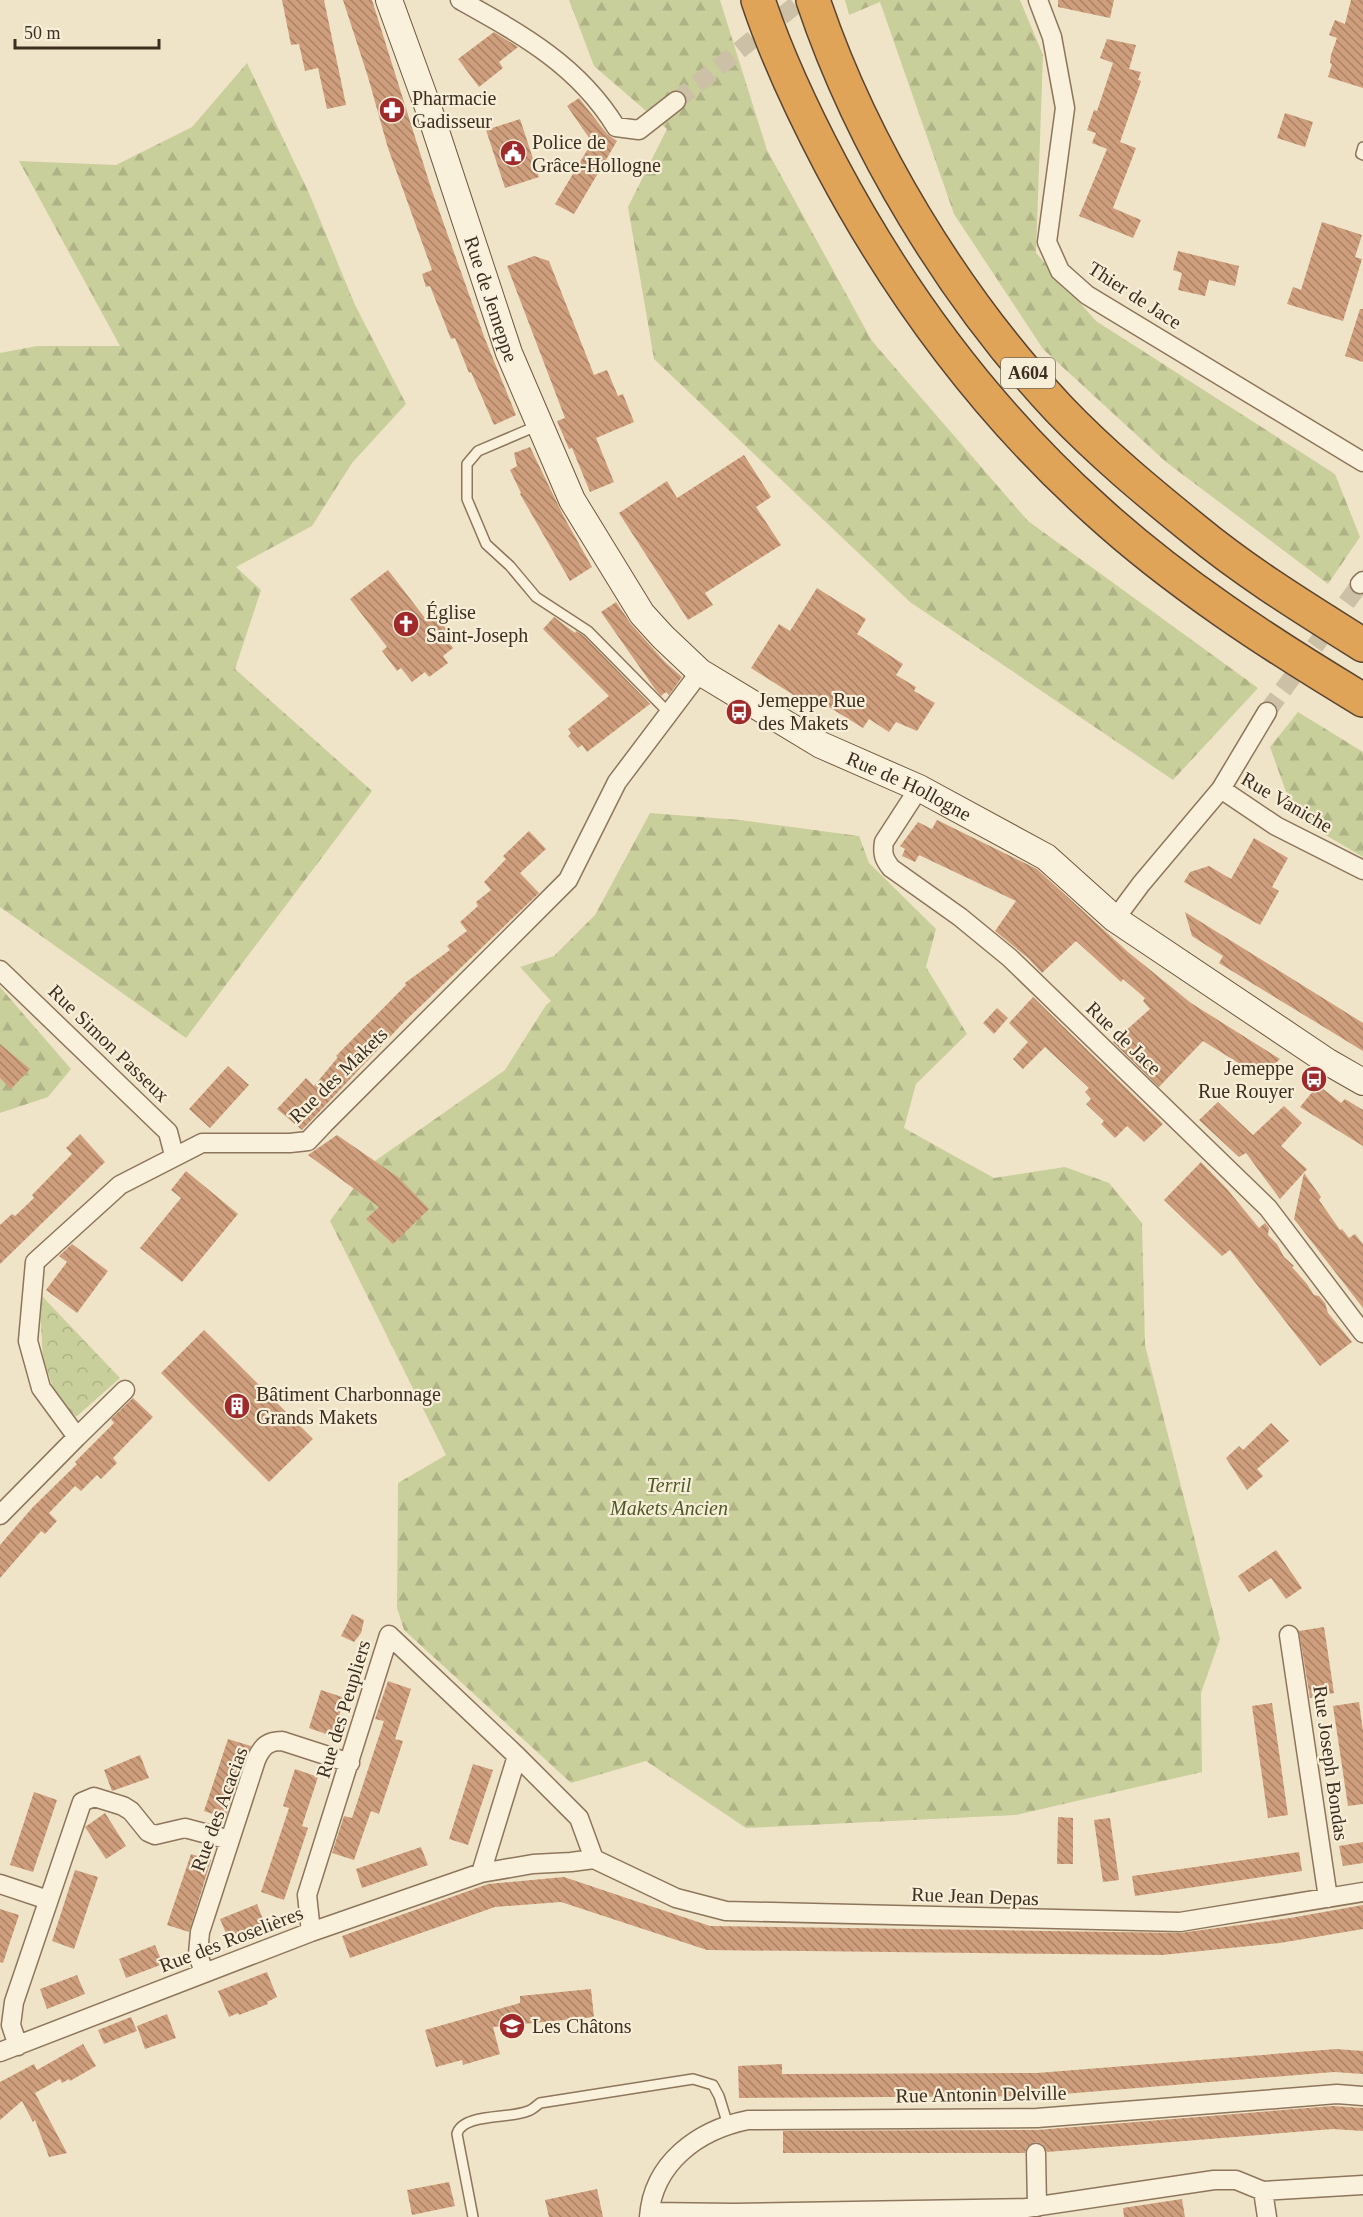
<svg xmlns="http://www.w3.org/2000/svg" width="1363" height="2217" font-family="'Times New Roman',serif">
	<defs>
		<pattern id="forest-firs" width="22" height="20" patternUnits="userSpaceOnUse" patternTransform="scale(1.5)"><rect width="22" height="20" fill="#c9cf9b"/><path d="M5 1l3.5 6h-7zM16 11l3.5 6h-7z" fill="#aeb285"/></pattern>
		<pattern id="park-crowns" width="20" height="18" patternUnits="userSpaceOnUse" patternTransform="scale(1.5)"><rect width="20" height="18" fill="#c9cf9b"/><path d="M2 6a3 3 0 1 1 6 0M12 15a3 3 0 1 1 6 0" fill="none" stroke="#aeb285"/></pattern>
		<pattern id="building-back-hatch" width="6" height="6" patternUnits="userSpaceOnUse" patternTransform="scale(1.5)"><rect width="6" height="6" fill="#cf9f7d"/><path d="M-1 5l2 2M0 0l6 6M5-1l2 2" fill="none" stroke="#a98266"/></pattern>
	</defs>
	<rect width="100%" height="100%" fill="#f0e4c8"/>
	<path fill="url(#forest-firs)" d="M569,0H720L767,150L872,341L1028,521L1258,688L1173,780L910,602L654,359L628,207L667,129L594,66Z
		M845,0H1020L1043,55L1036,253L1096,321L1335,474L1360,537L1328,584L1166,462L1043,349L954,214L880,2L849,15Z
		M247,63L309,193L355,305L406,404L352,463L312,526L236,567L261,590L235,669L372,791L186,1038L0,907V353L37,346H120L19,161L116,165L192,127Z
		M1298,712L1363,752V857L1295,817L1270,747Z
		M650,813L740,820L859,836L869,863L936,929L926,967L967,1034L916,1084L904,1128L994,1178L1065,1167L1109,1183L1142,1223L1145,1345L1220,1639L1201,1693L1202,1772L1016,1815L746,1828L646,1761L571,1783L404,1630L397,1608L398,1483L446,1455L330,1221L372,1163L505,1070L546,1005L551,1001L520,967L554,956L595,915Z
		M0,987L71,1069L48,1097L0,1113Z"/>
	<path fill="url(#park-crowns)" d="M39,1293L120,1378L76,1417L55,1393L43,1359Z"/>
	<path fill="url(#building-back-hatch)" d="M282,0H324L346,105L327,109L318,68L305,71L299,44L291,45Z
		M343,0H372L431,188L485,339L516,415L494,425L471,372L469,373L455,338L451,339L430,286L426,287L422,274L432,270L388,148L368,77Z
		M1058,0H1114L1110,18L1058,7Z
		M1351,0H1363V88L1328,77L1332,64L1330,63L1331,55L1337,38L1329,35L1335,20L1345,24Z
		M494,32L518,47L499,62L503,68L479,87L458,59Z
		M1107,39L1136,45L1129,69L1141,72L1138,80L1141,81L1120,142L1136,148L1113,208L1141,220L1133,238L1079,216L1107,149L1092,143L1096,133L1087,130L1094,110L1097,111L1113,63L1100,58Z
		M579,98L607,134L617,141L574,214L555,204L592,142L567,106Z
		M1285,113L1313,122L1305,147L1277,138Z
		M520,119L539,177L505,188L486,130Z
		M1322,222L1362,235L1355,257L1362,259L1343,321L1287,304L1293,287L1301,290Z
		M1178,251L1239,266L1235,286L1209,280L1205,296L1178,290L1182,273L1173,270Z
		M534,256L549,261L594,375L607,370L618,396L623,394L634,422L596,438L614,482L590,492L572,448L569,449L557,421L565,418L507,266Z
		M1360,309H1363V362L1345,356Z
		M530,447L564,517L592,567L570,581L520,494L521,493L510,470L517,466L514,453Z
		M744,455L771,497L756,507L781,545L705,593L713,605L688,620L619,513L667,481L677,498Z
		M388,570L425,618L433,612L447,630L442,634L453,648L443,656L448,663L429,677L425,672L412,682L401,668L397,671L382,651L387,647L350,599Z
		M817,588L866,619L857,634L903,664L896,675L916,687L914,691L935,703L917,731L896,722L889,732L869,719L863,728L816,699L811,706L751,668L779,624L790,631Z
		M616,602L631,624L665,662L682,677L669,695L666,692L661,696L655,689L601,612Z
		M554,617L575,633L576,631L584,636L650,704L587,752L582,745L578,748L568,736L571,733L568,729L609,696L543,629Z
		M937,820L1037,869L1128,952L1191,1003L1280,1059L1261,1077L1203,1041L1159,1087L1113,1042L1150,1009L1143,1001L1145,998L1123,979L1121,982L1076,941L1042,973L1028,958L995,931L1016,901L919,855L915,862L902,856L905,849L900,846L918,822L932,829Z
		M529,831L546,849L520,873L539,893L404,1022L302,1130L277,1109L306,1078L314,1086L338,1057L336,1056L406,985L405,983L450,950L447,946L467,931L460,922L478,906L476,902L491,890L484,882L506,859L503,856Z
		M1254,838L1288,858L1272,887L1279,891L1260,925L1184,882L1190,872L1209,866L1231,879Z
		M1185,912L1363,1023V1051L1219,963L1223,956L1192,936Z
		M1033,997L1163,1124L1144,1142L1127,1126L1115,1138L1101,1124L1104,1121L1086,1104L1091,1099L1085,1092L1089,1088L1045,1047L1023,1069L1013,1059L1028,1042L1009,1023Z
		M997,1008L1008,1018L994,1034L983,1023Z
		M0,1044L30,1069L11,1089L0,1078Z
		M228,1066L249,1085L210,1128L189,1109Z
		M1318,1085L1341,1103L1345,1099L1363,1110V1146L1300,1107Z
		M1218,1102L1253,1135L1284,1106L1302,1123L1281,1146L1307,1169L1280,1199L1246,1153L1239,1157L1199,1120Z
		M80,1134L105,1162L0,1264V1225L12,1214L15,1216L34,1198L32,1195L72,1154L66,1148Z
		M337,1135L398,1177L429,1209L393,1244L366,1219L379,1207L308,1155Z
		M1201,1162L1227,1189L1259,1228L1265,1223L1269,1228L1268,1235L1277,1244L1284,1257L1294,1266L1292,1267L1307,1284L1314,1295L1319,1296L1325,1303L1328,1313L1352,1342L1320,1366L1230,1250L1222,1256L1164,1200Z
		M186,1171L238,1214L182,1282L140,1248L181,1198L171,1190Z
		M1304,1173L1321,1197L1319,1200L1340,1230L1342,1229L1349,1238L1355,1234L1363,1244V1308L1294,1219Z
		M72,1244L108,1271L77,1313L46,1290L67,1262L59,1256Z
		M204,1330L313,1439L269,1482L161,1373Z
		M133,1398L153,1417L113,1458L117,1463L101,1479L97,1475L81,1491L75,1486L49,1513L57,1521L45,1534L41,1531L0,1578V1545L33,1507L77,1464L75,1462L114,1423L111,1419Z
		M1271,1423L1289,1441L1257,1469L1263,1476L1247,1490L1226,1458L1239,1446L1243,1450Z
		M1276,1550L1302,1588L1286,1599L1271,1578L1249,1592L1238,1576Z
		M352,1614L364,1620L361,1633L354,1642L341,1636Z
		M1324,1627L1334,1693L1310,1698L1299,1631Z
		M388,1681L411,1689L395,1739L403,1741L379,1814L371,1811L354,1860L332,1853L344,1816L352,1818L384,1721L375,1719Z
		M321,1690L345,1698L332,1736L309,1728Z
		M1359,1702L1363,1731V1804L1348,1806L1333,1706Z
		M1272,1703L1288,1815L1268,1818L1252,1706Z
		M228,1739L251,1746L225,1818L204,1811Z
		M140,1755L149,1778L112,1791L104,1770Z
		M473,1764L493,1770L468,1845L449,1839Z
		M295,1769L318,1777L302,1826L308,1828L284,1900L261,1892L289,1808L283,1806Z
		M34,1792L57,1800L33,1872L10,1865Z
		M105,1813L126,1846L106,1859L85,1827Z
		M1058,1817L1073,1818V1864H1057Z
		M1110,1818L1119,1880L1103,1882L1094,1820Z
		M1363,1842V1863L1343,1866L1339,1846Z
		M421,1847L428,1865L362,1888L356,1869Z
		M1299,1852L1302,1871L1135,1896L1132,1876Z
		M191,1854L211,1860L189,1932L167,1925Z
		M75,1870L98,1877L74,1949L52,1941Z
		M564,1877L710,1926L1180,1933L1290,1918L1363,1905V1929L1280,1943L1162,1955L707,1950L561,1902L495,1907L350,1958L342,1936L488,1884Z
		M257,1904L265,1924L228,1938L220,1919Z
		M0,1909L19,1915L3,1963L0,1962Z
		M155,1945L163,1964L126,1978L119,1959Z
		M267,1972L277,1997L267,2002L268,2004L239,2015L238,2013L229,2017L218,1991Z
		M77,1975L85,1994L47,2009L40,1989Z
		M591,1989L594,2017L493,2027L500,2054L463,2065L462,2060L436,2067L425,2030L520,2003V1996Z
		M167,2014L176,2038L145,2049L137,2026Z
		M131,2017L137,2031L104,2044L98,2030Z
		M83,2044L96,2066L70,2081L69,2079L62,2083L60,2079L35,2093L67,2153L49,2157L35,2120L33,2122L22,2101L0,2120V2082L34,2064L37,2070Z
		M1336,2049L1363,2051V2074L1334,2072L1039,2096L739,2098L738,2066L782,2064V2074L1037,2073Z
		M1333,2106L1363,2108V2131L1333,2129L1047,2152L1042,2144L1035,2142L1027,2147L1025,2153H783V2131L1037,2130Z
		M449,2182L455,2206L412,2215L407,2190Z
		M597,2189L603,2217H549L545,2200Z
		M1182,2199L1185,2217H1124L1123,2208Z"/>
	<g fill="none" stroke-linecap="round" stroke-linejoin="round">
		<path stroke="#ccc0a6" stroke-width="18" stroke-dasharray="18 9" stroke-linecap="butt" d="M676,101L802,0
			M1267,712L1360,584"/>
		<defs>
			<path id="lane" d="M1363,147L1361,154L1363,155
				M539,425L478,451L467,464V499L486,544L510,566L536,597L588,631L669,713
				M473,2217L457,2134C462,2113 511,2119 528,2111C532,2110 536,2106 540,2103L693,2079L713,2085L719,2096L728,2125"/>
			<path id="street" d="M460,0C521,34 578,65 616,127L639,130L676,101
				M1038,0L1052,37L1065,108L1047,242L1060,271L1087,295L1363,462
				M1360,584L1363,581
				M919,788L884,842C882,854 884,859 891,868L960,917L1010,958L1268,1208L1363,1333
				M1221,789L1276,826L1363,870
				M1115,919L1141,884L1221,789L1267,712
				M0,970L168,1132L174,1155
				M77,1437L125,1390
				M0,1515L77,1437L41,1388L28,1341L35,1262L120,1185L202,1143H290L308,1141L324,1124L568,880L617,782L700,672
				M1289,1635L1328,1898
				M594,1859L676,1898L726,1911L1180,1922L1363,1892
				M481,1873L517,1756
				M0,1884L48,1900
				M311,1932L307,1895L389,1635L517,1756L579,1818L594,1859
				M204,1973L198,1954L200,1932L256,1760C262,1746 268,1741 282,1741L350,1763
				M18,2046L11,2025L14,2002L82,1802L94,1797L123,1806L131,1811L148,1832L155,1835L185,1828L230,1840
				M0,2052L311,1932L481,1873L533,1864L571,1862L594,1859
				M1036,2153L1037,2207
				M1263,2191L1267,2217
				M650,2212L734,2213L1026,2208L1214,2180H1236L1263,2191L1363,2185
				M649,2217C653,2163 698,2130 748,2120L1037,2118L1337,2094L1363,2096"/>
			<g id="secondary">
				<path id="s1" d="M389,0L429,110L509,353L572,500L642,614L663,637L700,672L821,745L919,788L1046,857L1115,919L1328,1062L1363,1082"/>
			</g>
			<path id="highway" d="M758,0C777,57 803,112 831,165C900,295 987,412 1096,510C1176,583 1270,644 1363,700
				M813,0C862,146 954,297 1059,409C1101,453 1148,492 1195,530C1247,573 1306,609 1363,645"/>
		</defs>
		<use href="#lane" stroke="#8d765c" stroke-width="12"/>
		<use href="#street" stroke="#8d765c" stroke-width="21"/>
		<use href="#secondary" stroke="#6f573f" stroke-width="28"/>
		<use href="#highway" stroke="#5b4430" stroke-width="36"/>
		<use href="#lane" stroke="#faf1dc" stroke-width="9"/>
		<use href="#street" stroke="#faf1dc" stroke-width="18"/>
		<use href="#secondary" stroke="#faf1dc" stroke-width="26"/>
		<use href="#highway" stroke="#e0a458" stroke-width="33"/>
	</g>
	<defs>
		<symbol id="pharmacy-disc" viewBox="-11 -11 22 22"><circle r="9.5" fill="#9e2a2b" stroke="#f7eed8"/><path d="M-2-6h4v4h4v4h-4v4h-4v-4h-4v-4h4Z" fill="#fff"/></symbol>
		<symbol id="civic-disc" viewBox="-11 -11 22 22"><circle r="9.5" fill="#9e2a2b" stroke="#f7eed8"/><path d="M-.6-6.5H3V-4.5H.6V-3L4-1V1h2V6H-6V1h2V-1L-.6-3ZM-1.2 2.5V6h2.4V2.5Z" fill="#fff"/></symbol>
		<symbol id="church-disc" viewBox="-11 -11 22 22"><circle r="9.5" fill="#9e2a2b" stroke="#f7eed8"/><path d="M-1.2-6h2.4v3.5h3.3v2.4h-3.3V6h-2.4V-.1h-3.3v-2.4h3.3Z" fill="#fff"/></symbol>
		<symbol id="bus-disc" viewBox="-11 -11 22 22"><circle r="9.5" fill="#9e2a2b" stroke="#f7eed8"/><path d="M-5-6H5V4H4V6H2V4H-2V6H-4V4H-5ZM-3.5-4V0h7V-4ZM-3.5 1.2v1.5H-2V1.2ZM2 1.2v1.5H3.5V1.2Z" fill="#fff"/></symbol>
		<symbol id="building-disc" viewBox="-11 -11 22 22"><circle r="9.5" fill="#9e2a2b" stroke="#f7eed8"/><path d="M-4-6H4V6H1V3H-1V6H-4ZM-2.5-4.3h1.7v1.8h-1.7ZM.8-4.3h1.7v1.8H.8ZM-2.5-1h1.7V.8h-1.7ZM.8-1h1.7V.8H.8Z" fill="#fff"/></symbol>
		<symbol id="school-disc" viewBox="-11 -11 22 22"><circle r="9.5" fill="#9e2a2b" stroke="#f7eed8"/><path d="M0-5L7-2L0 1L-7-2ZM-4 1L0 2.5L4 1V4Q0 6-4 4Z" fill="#fff"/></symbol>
	</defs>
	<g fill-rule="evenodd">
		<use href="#pharmacy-disc" x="377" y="95" width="30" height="30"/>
		<use href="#civic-disc" x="498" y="138" width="30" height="30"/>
		<use href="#church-disc" x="391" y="609" width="30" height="30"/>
		<use href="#bus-disc" x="724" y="697" width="30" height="30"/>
		<use href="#bus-disc" x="1299" y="1064" width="30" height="30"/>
		<use href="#building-disc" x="222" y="1391" width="30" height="30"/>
		<use href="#school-disc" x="497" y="2011" width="30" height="30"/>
	</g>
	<g text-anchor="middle" stroke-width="4.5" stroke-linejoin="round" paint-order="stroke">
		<rect fill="#f7eed8" stroke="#756857" stroke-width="1.5" x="1001" y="358" width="54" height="30" rx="4.5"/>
		<g font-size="18" font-weight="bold" fill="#3d2e20">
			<text x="1028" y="379">A604</text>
		</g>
		<g font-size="20" fill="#3d2e20" stroke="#f7eed8" text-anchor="start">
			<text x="412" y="105">Pharmacie<tspan x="412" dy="23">Gadisseur</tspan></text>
			<text x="532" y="149">Police de<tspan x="532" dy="23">Grâce-Hollogne</tspan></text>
			<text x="426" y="619">Église<tspan x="426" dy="23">Saint-Joseph</tspan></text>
			<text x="758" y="707">Jemeppe Rue<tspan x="758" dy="23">des Makets</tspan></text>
			<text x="1294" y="1075" text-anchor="end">Jemeppe<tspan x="1294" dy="23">Rue Rouyer</tspan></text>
			<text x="256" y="1401">Bâtiment Charbonnage<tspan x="256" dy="23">Grands Makets</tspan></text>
			<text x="532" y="2033">Les Châtons</text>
		</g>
		<g font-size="20" fill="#3d2e20" stroke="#f7eed8">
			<text transform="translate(1135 295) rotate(33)" y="7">Thier de Jace</text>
			<text dy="7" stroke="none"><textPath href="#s1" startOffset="316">Rue de Jemeppe</textPath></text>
			<text dy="7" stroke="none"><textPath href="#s1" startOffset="987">Rue de Hollogne</textPath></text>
			<text transform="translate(1287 802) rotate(30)" y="7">Rue Vaniche</text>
			<text transform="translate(1124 1038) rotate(44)" y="7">Rue de Jace</text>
			<text transform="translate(109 1043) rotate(44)" y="7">Rue Simon Passeux</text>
			<text transform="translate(338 1075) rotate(-44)" y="7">Rue des Makets</text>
			<text transform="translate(343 1709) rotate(-73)" y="7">Rue des Peupliers</text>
			<text transform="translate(1331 1763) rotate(82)" y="7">Rue Joseph Bondas</text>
			<text transform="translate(219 1809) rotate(-70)" y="7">Rue des Acacias</text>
			<text transform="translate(975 1896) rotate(2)" y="7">Rue Jean Depas</text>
			<text transform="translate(231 1939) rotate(-21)" y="7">Rue des Roselières</text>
			<text transform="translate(981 2094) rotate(-1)" y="7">Rue Antonin Delville</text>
		</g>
		<g font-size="20" font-style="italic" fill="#4d5a26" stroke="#f7eed8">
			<text x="669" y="1492">Terril<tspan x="669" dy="23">Makets Ancien</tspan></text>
		</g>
	</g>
	<path d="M15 39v9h144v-9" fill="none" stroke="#3d2e20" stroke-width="3"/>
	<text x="24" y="39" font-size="18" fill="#3d2e20" stroke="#f7eed8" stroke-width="4.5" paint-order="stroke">50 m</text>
</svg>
